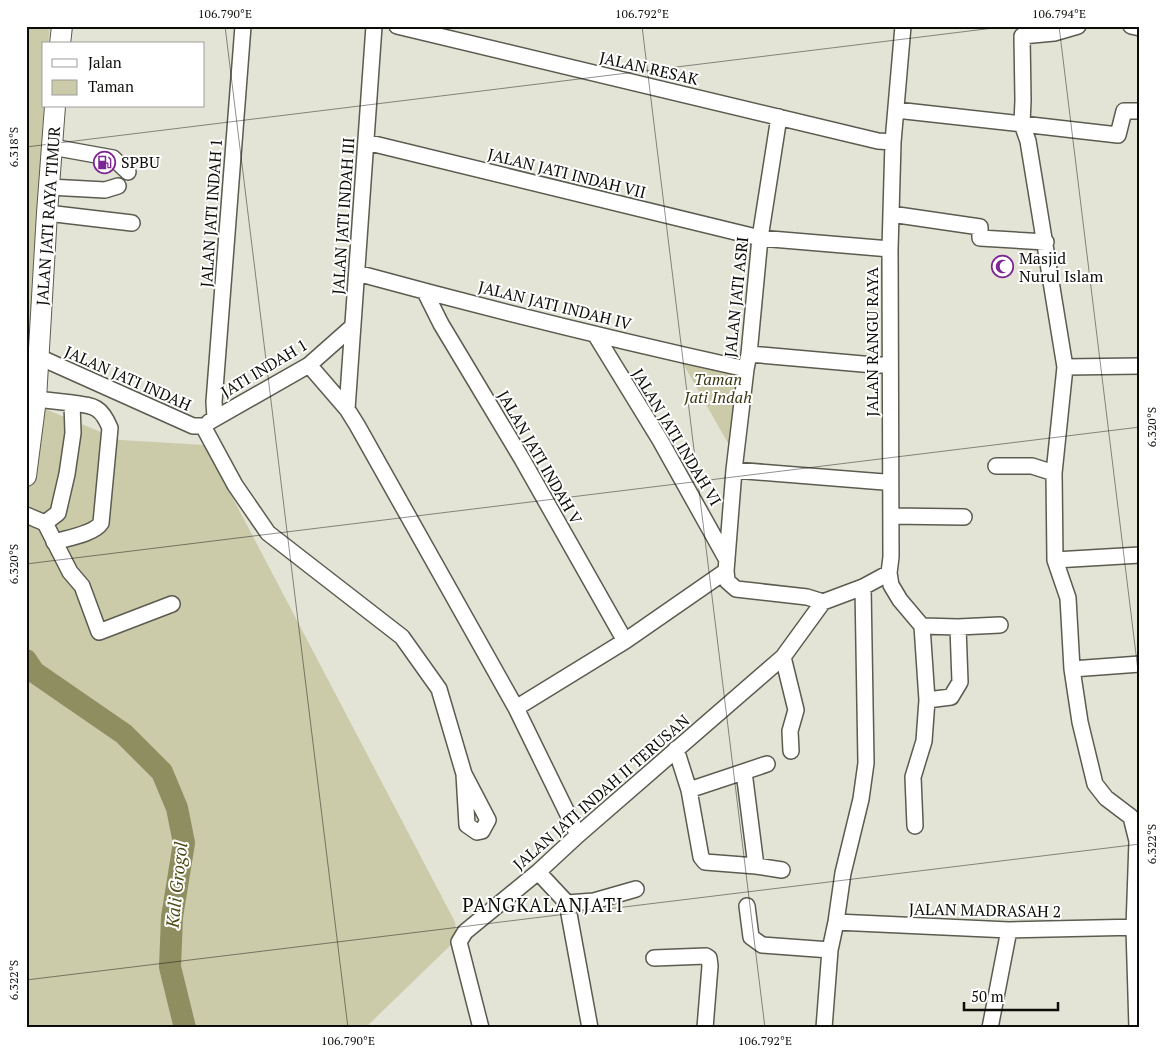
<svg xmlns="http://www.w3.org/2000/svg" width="1166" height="1054" font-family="'PT Serif',serif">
	<rect width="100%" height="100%" fill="#e4e4d6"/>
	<path fill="#cbcaa9" d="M26,26H50L48,44H44V106L26,383Z
		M681,360L738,374L729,445Z
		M26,401L120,440L205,445L455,922L457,939L365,1028H26Z"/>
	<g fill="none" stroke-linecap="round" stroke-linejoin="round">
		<path stroke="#8f8e60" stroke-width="22" d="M26,660L34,672L124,734L162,772L177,808L184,843L172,917L170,967L185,1028"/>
		<defs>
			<path id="minor" d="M397,26L878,141L893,142
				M903,26L893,142L890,249L891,557L889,573L891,585L900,600L922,626L927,700L924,741L913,777L915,826
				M1078,26L1054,33L1022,36L1023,100L1022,124L1118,135L1124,111H1140
				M1131,26L1140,28
				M896,110L1022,124L1028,141L1065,367L1054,473L1055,560L1068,598L1072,669L1080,722L1095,784L1106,798L1131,817L1137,841L1134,928L1137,1028
				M779,117L760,238L749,354L746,369L734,470L726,571L727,581L736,589L807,597L823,602L863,587L889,573
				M366,142L760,238L890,249
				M52,147L113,158L128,172
				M49,187L105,190L118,186
				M47,213L132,223
				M891,214L980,227V238L1046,242
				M357,273C485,308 615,340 746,369
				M425,292L441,324L522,459L625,641
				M595,334L660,440L727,560
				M749,354L874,365H890
				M39,357L193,426H203
				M309,365L347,409L357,425L516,708L578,835
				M1065,367L1140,366
				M347,409L374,26
				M215,418L214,402L243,26
				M209,422L309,365L353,326
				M203,426L235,485L268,533L402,637L439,689L464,774L488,820L482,831L477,832L467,825L464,774
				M996,466H1032L1054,473
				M734,470L884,482L890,481
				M26,515L45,523L58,513L67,474L73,433L72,403L36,399
				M891,516L964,517
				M45,523L70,572L82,586L99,632L172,604
				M54,542C67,538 94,534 101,523L110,428C101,406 94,406 72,403
				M1055,560L1140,555
				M922,626L958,627L1000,625
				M783,657L796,710L790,731L791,751
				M1072,669L1140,664
				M927,700L951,697L960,682L958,627
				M516,708L625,641L726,571
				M676,749L689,790L701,857L705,862L756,866L782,870
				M744,772L756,866
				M689,790L767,764
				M538,872L567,903L590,1028
				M567,903L594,901L636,889
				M747,906L751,937L762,945L830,950
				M836,922L1009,930L1140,927
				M654,958L706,956L709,958L710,966L705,1028
				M481,1028L459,942L465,932L538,872L578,835L783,657L823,602
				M824,1028L830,950L836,922L843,873L861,799L866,763L863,587
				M990,1028L1009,930"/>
			<path id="major" d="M60,44L62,26
				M26,476L36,399L47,213L55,106"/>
		</defs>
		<use href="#minor" stroke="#5b5b50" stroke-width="18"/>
		<use href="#major" stroke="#5b5b50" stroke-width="22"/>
		<use href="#minor" stroke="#fff" stroke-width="15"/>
		<use href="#major" stroke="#fff" stroke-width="20"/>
	</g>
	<path fill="none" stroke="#0c0c08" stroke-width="1" stroke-opacity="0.45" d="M225,26L348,1028M642,26L765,1028M1059,26L1140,687M26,147L1010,26M26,564L1140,427M26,980L1140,844"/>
	<defs>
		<symbol id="fuel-ring" viewBox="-11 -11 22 22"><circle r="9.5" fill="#fff" stroke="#7d2593" stroke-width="1.5"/><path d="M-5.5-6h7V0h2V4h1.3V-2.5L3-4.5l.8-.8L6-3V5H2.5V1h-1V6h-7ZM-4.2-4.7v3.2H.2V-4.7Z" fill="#7d2593"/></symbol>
		<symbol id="mosque-ring" viewBox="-11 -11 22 22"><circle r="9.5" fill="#fff" stroke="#7d2593" stroke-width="1.5"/><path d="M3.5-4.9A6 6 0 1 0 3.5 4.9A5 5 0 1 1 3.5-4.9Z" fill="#7d2593"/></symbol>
	</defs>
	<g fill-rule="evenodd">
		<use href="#fuel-ring" x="92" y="150" width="25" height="25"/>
		<use href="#mosque-ring" x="990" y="254" width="25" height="25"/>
	</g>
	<g text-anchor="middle" stroke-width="4" stroke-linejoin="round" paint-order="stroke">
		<g font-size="16" fill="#0c0c08" stroke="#fff">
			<text transform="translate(649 68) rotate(13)" y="6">JALAN RESAK</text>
			<text transform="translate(567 173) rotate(14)" y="6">JALAN JATI INDAH VII</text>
			<text transform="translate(211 213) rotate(-86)" y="6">JALAN JATI INDAH 1</text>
			<text transform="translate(48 216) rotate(-86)" y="6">JALAN JATI RAYA TIMUR</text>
			<text transform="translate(343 216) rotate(-86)" y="6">JALAN JATI INDAH III</text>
			<text transform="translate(736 297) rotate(-84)" y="6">JALAN JATI ASRI</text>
			<text transform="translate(555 305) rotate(14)" y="6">JALAN JATI INDAH IV</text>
			<text transform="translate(872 342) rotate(-90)" y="6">JALAN RANGU RAYA</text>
			<text transform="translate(264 368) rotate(-31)" y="6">JATI INDAH 1</text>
			<text transform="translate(128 378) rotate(24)" y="6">JALAN JATI INDAH</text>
			<text transform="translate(677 437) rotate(59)" y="6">JALAN JATI INDAH VI</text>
			<text transform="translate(540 457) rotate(60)" y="6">JALAN JATI INDAH V</text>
			<text transform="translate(601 792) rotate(-41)" y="6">JALAN JATI INDAH II TERUSAN</text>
			<text transform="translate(985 910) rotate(1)" y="6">JALAN MADRASAH 2</text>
		</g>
		<g font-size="16" fill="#0c0c08" stroke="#fff" text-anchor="start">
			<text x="121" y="168">SPBU</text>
			<text x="1019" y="264">Masjid<tspan x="1019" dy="18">Nurul Islam</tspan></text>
		</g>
		<g font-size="16" font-style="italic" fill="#393711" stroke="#fff">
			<text x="718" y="385">Taman<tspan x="718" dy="18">Jati Indah</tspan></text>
		</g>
		<g font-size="18" font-style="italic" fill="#4d4b13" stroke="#fff">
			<text transform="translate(177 885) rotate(-84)" y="6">Kali Grogol</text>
		</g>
		<g font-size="19" letter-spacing="1" fill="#0c0c08" stroke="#fff">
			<text x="543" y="912">PANGKALANJATI</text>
		</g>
	</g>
	<rect width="1166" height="1054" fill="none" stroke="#ffffff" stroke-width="55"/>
	<rect x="42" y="42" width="162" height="65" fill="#ffffff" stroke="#9e9e9c"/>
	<rect x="52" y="59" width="25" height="8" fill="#ffffff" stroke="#9e9e9c"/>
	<text x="88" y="68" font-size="15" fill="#0c0c08">Jalan</text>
	<rect x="52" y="80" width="25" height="15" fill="#cbcaa9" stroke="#9e9e9c"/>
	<text x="88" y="92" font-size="15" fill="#0c0c08">Taman</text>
	<path d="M964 1002v8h94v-8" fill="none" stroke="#0c0c08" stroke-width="2.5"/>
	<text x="971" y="1002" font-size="15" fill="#0c0c08" stroke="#ffffff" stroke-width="4" paint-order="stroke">50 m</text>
	<rect x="28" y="28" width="1110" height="998" fill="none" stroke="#0c0c08" stroke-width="2"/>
	<g font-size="12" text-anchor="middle" fill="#0c0c08">
		<text x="225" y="18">106.790°E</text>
		<text x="642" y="18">106.792°E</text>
		<text x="1059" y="18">106.794°E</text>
		<text transform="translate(14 147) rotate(-90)" y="4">6.318°S</text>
		<text transform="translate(1152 427) rotate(-90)" y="4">6.320°S</text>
		<text transform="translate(14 564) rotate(-90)" y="4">6.320°S</text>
		<text transform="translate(1152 844) rotate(-90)" y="4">6.322°S</text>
		<text transform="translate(14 980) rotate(-90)" y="4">6.322°S</text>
		<text x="348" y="1045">106.790°E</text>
		<text x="765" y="1045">106.792°E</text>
	</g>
</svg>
